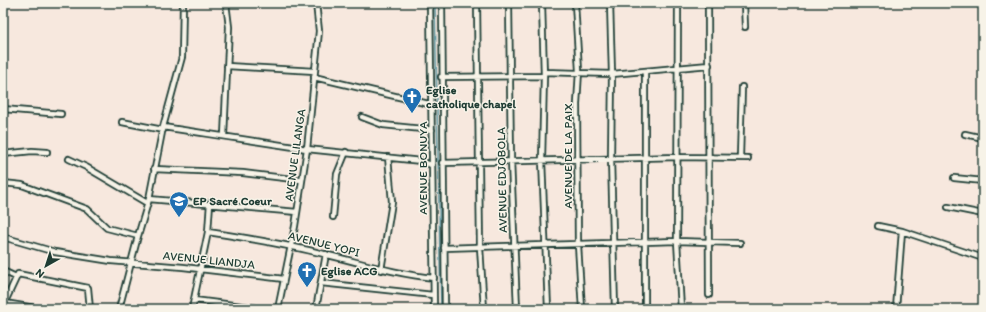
<svg xmlns="http://www.w3.org/2000/svg" width="986" height="312" font-family="Itim,sans-serif">
	<rect width="100%" height="100%" fill="#f7e8de"/>
	<filter id="ink" filterUnits="userSpaceOnUse"><feTurbulence type="fractalNoise" baseFrequency=".025" numOctaves="2"/><feDisplacementMap in="SourceGraphic" scale="8" xChannelSelector="R" yChannelSelector="G"/><feConvolveMatrix kernelMatrix="1 2 1 2 8 2 1 2 1" color-interpolation-filters="sRGB"/></filter>
	<g filter="url(#ink)">
		<g fill="none" stroke-linecap="round" stroke-linejoin="round">
			<path stroke="#6099a2" stroke-width="1.5" d="M435,3L441,309"/>
			<defs>
				<path id="street" d="M430,3L434,309
					M442,3L445,309
					M477,3L480,247L484,309
					M509,3L511,160L517,309
					M542,3L544,76L542,160L548,309
					M575,3L579,71L577,104L578,245L582,309
					M610,3L612,74L611,159L615,309
					M678,3L677,241L681,309
					M708,3L709,295
					M744,3L745,27
					M227,66L315,71
					M544,72L612,74L709,65
					M645,72V309
					M314,77L433,105
					M441,77L544,76
					M3,109L61,114
					M362,117L383,125L432,130
					M122,122L163,130
					M163,127L307,149L421,161L431,165
					M965,134L983,138
					M224,136L229,27L226,3
					M3,154L32,151L47,152
					M740,157L742,87
					M69,159L86,167L147,203
					M442,163L678,157L748,158
					M154,169L243,173L301,180
					M954,178L983,181
					M3,183L22,185L87,209L107,228L138,236
					M149,199L297,212
					M948,207L983,214
					M333,217L337,174L346,152
					M878,226L902,231L983,258
					M208,232C247,238 286,244 324,254C362,263 395,274 434,278
					M3,237L55,252L111,261L183,267L284,279
					M444,248L677,241L740,243
					M381,270L392,202L388,157
					M3,271L16,277
					M321,283L433,295
					M194,300L264,309
					M5,303L41,309
					M3,306L18,274L88,288L90,309
					M119,309L138,236L149,199L163,127L182,57L183,3
					M192,309L208,232L210,203
					M278,309L295,226L307,149L319,31L316,3
					M316,309L326,254
					M896,309L902,231"/>
			</defs>
			<use href="#street" stroke="#1f3d34" stroke-width="8"/>
			<use href="#street" stroke="#f7f3e8" stroke-width="4.5"/>
		</g>
	</g>
	<defs>
		<symbol id="church-pin" viewBox="-11 -11 22 30"><path d="M0 17L-7.5 6A9.5 9.5 0 1 1 7.5 6Z" fill="#1f6fb2" stroke="#f7f3e8"/><path d="M-1.2-6h2.4v3.5h3.3v2.4h-3.3V6h-2.4V-.1h-3.3v-2.4h3.3Z" fill="#fff"/></symbol>
		<symbol id="school-pin" viewBox="-11 -11 22 30"><path d="M0 17L-7.5 6A9.5 9.5 0 1 1 7.5 6Z" fill="#1f6fb2" stroke="#f7f3e8"/><path d="M0-5L7-2L0 1L-7-2ZM-4 1L0 2.5L4 1V4Q0 6-4 4Z" fill="#fff"/></symbol>
	</defs>
	<g fill-rule="evenodd">
		<use href="#church-pin" x="401" y="86" width="22" height="30"/>
		<use href="#school-pin" x="168" y="190" width="22" height="30"/>
		<use href="#church-pin" x="296" y="260" width="22" height="30"/>
	</g>
	<g text-anchor="middle" stroke-width="3" stroke-linejoin="round" paint-order="stroke">
		<g font-size="12" font-weight="bold" fill="#1f3d34" stroke="#f7f3e8" text-anchor="start">
			<text x="426" y="94">Eglise<tspan x="426" dy="14">catholique chapel</tspan></text>
			<text x="193" y="205">EP Sacré Coeur</text>
			<text x="321" y="275">Eglise ACG</text>
		</g>
		<g font-size="12" fill="#1f3d34" stroke="#f7f3e8">
			<text transform="translate(295 155) rotate(-82)" y="4">AVENUE LILANGA</text>
			<text transform="translate(568 156) rotate(-90)" y="4">AVENUE DE LA PAIX</text>
			<text transform="translate(423 168) rotate(-90)" y="4">AVENUE BONUYA</text>
			<text transform="translate(502 180) rotate(-91)" y="4">AVENUE EDJOBOLA</text>
			<text transform="translate(324 244) rotate(14)" y="4">AVENUE YOPI</text>
			<text transform="translate(209 260) rotate(6)" y="4">AVENUE LIANDJA</text>
		</g>
	</g>
	<rect width="986" height="312" fill="none" stroke="#f7f3e8" stroke-width="16"/>
	<rect x="8" y="8" width="970" height="296" fill="none" stroke="#1f3d34" stroke-width="1.5" filter="url(#ink)"/>
	<g transform="translate(46 266) rotate(219)" stroke="#f7f3e8" stroke-width="3" paint-order="stroke">
	<path d="M0-3L7 15L0 10L-7 15Z" fill="#1f3d34"/>
	<text y="-6" font-size="11" font-weight="bold" text-anchor="middle" fill="#1f3d34">N</text>
	</g>
</svg>
